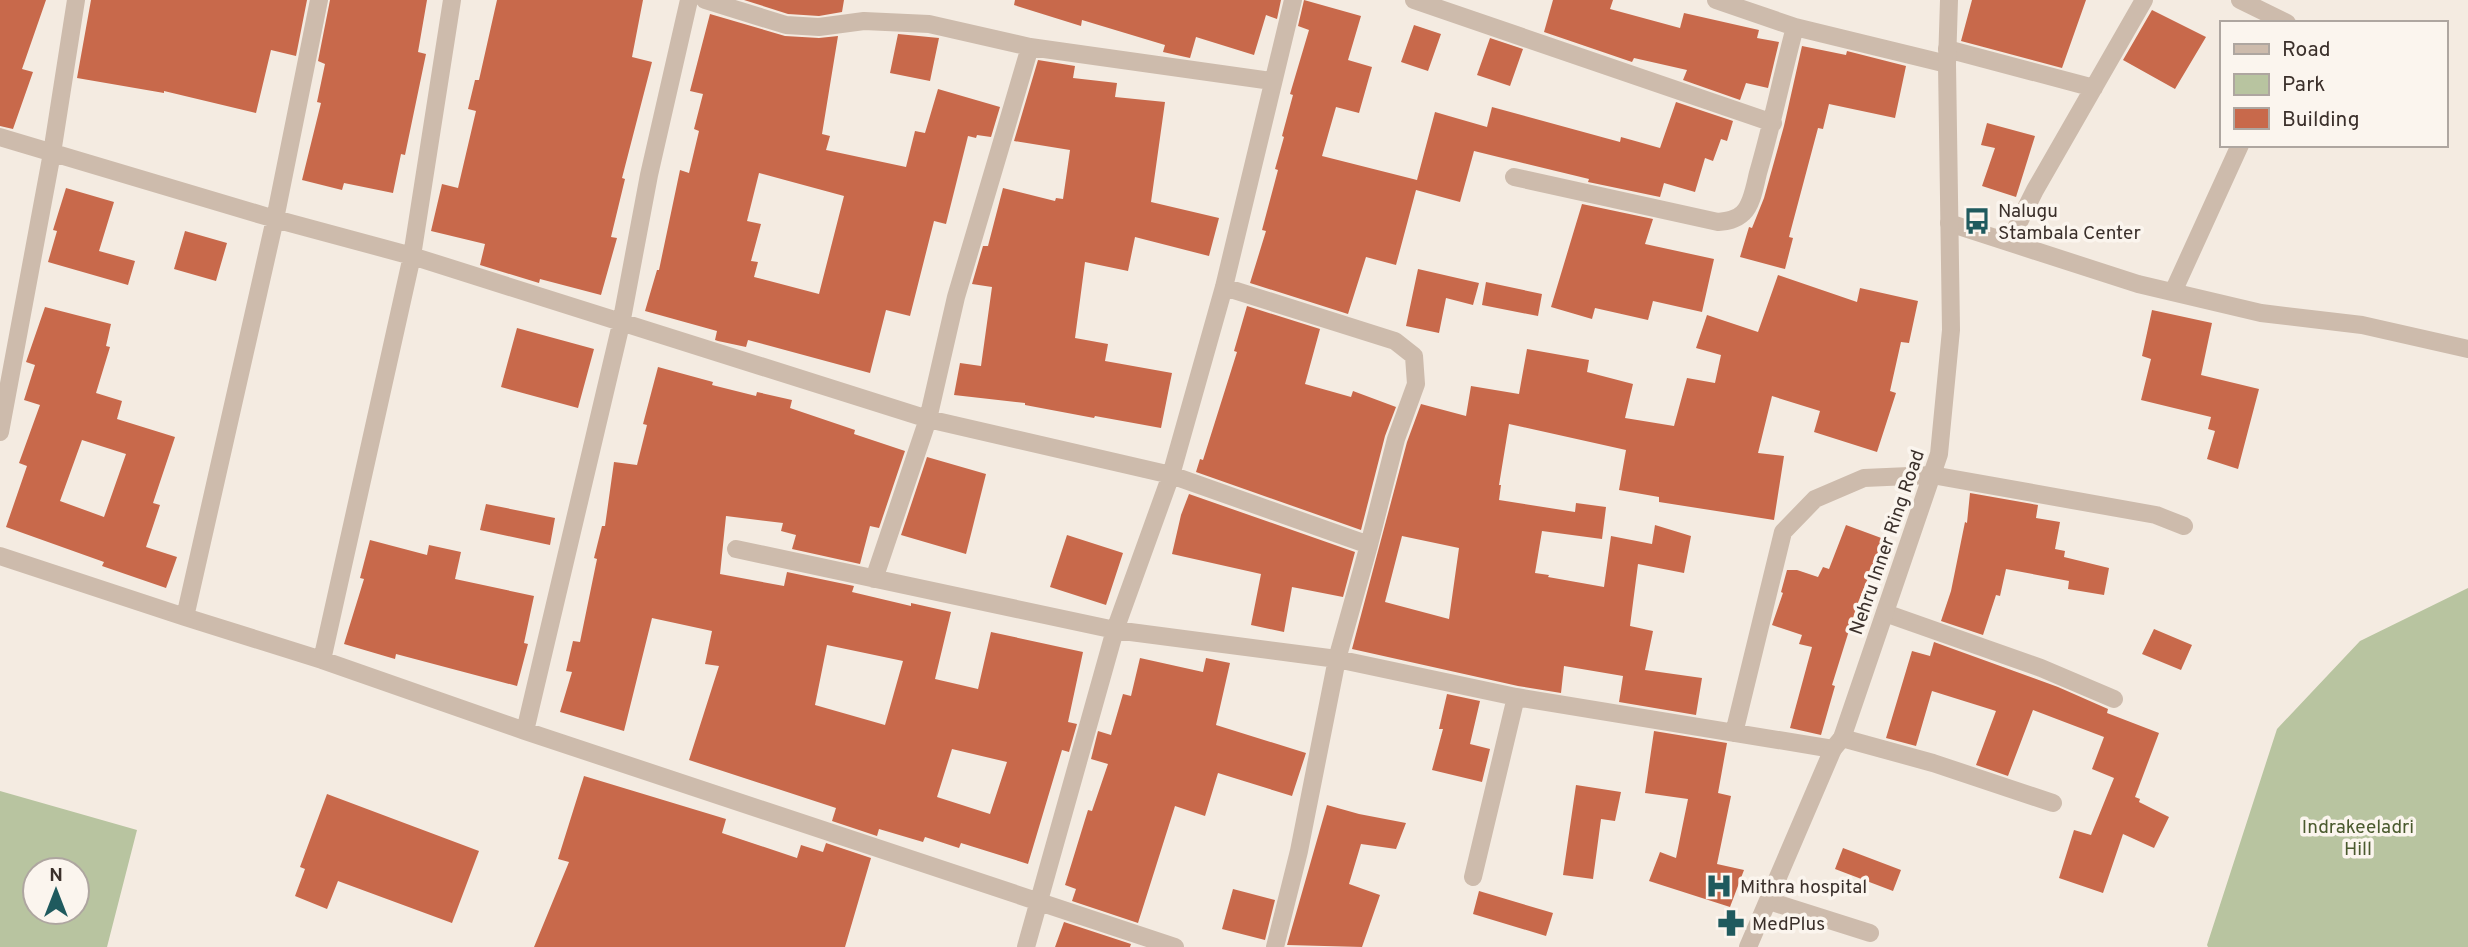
<svg xmlns="http://www.w3.org/2000/svg" width="2468" height="947" font-family="Overpass,sans-serif">
	<rect width="100%" height="100%" fill="#f4ebe1"/>
	<path fill="#b8c4a0" fill-rule="evenodd" d="M2468,588V947H2208L2207,945L2277,729L2360,641Z
		M0,791L137,830L107,947H0ZM35,870H77V912H35Z"/>
	<path fill="#c8694b" fill-rule="evenodd" d="M0,0H46L22,69L33,72L13,129L0,126Z
		M91,0H307L296,56L271,50L256,113L164,91V93L77,78Z
		M330,0H427L418,52L426,54L405,155L401,154L393,193L344,183L342,190L302,180L321,103L317,102L325,64L318,61Z
		M497,0H643L632,57L652,62L622,178L625,179L611,237L617,238L601,295L540,279L539,283L480,265L485,244L431,231L442,184L458,188L476,111L468,109L475,80H479Z
		M744,0H844L842,12L819,16L788,14Z
		M1015,0H1281L1277,19L1266,15L1254,55L1196,37L1190,58L1163,52L1165,45L1082,20L1081,26L1014,5Z
		M1304,0L1361,16L1348,60L1372,67L1359,113L1336,107L1322,156L1417,180L1435,112L1487,127L1492,107L1620,142L1621,137L1660,148L1676,102L1733,121L1727,141L1721,139L1713,161L1705,158L1695,192L1664,183L1660,197L1588,182L1589,179L1474,151L1460,202L1416,190L1396,265L1366,257L1348,314L1250,283L1266,231L1262,230L1278,170L1275,169L1284,137L1282,136L1293,95L1290,94L1309,30L1298,26Z
		M1553,0H1613L1610,9L1680,28L1684,13L1759,30L1757,38L1779,42L1768,88L1746,83L1740,100L1683,80L1687,70L1634,58L1632,62L1544,32Z
		M1972,0H2086L2062,68L1961,41Z
		M2152,10L2206,37L2175,89L2123,60Z
		M710,14L785,36L819,38L838,36L822,134L830,136L826,150L906,167L915,131L925,133L938,89L1000,107L991,137L977,135L976,138L968,136L946,224L934,221L910,316L886,310L870,373L748,340L746,347L718,341L715,340L717,331L645,311L657,270H659L680,170L689,173L699,131L694,129L703,94L690,91ZM759,173L844,196L819,294L754,277L758,262L751,261L761,224L747,221Z
		M1414,25L1441,34L1428,71L1401,62Z
		M898,34L939,38L930,81L890,73Z
		M1490,38L1523,49L1510,86L1477,75Z
		M1802,46L1846,55L1847,51L1906,66L1895,118L1829,104L1823,129L1818,128L1789,237L1793,238L1785,269L1740,257L1749,227L1752,228L1764,198L1784,126Z
		M1038,60L1075,66L1073,78L1117,83L1115,97L1165,102L1151,202L1219,218L1209,256L1135,237L1128,271L1085,262L1075,338L1108,344L1105,361L1172,373L1161,428L1095,416L1094,418L1025,405V403L954,395L960,363L981,366L992,287L972,284L983,246H988L1003,188L1055,201L1056,198L1063,199L1070,150L1014,141Z
		M1987,123L2035,136L2016,197L1982,186L1995,148L1981,145Z
		M66,188L114,202L99,251L135,261L128,285L48,262L57,231L53,230Z
		M1582,204L1653,219L1645,244L1714,259L1702,312L1653,301L1648,320L1595,308L1592,319L1551,307Z
		M185,231L227,243L216,281L174,269Z
		M1418,269L1479,283L1473,305L1446,298L1439,333L1406,326Z
		M1778,275L1857,302L1860,288L1918,301L1909,343L1901,342L1890,391L1896,393L1877,452L1814,432L1820,411L1772,396L1758,453L1784,456L1774,520L1659,502V497L1619,490L1626,450L1509,424L1499,485H1501L1499,500L1575,512L1576,503L1606,507L1602,539L1542,531L1535,573L1549,575L1548,577L1604,587L1611,536L1652,544L1655,525L1691,536L1684,573L1638,564L1630,626L1653,631L1645,670L1702,678L1696,715L1619,702L1623,676L1564,666L1561,693L1518,686L1352,649L1407,442L1421,404L1466,416L1471,386L1519,394L1527,349L1589,360L1587,372L1633,384L1625,418L1674,426L1687,378L1715,383L1721,355L1696,348L1707,315L1758,332ZM1402,536L1459,548L1449,619L1385,602Z
		M1486,282L1542,294L1538,316L1482,305Z
		M1247,306L1320,329L1305,384L1351,397L1353,391L1396,407L1385,436L1361,530L1196,472L1200,459L1203,460L1237,352L1234,351Z
		M45,307L111,324L106,346L110,347L96,393L122,401L117,419L175,437L153,503L160,505L146,547L177,557L166,588L102,566L104,562L6,527L27,466L19,463L40,405L24,400L35,365L26,362ZM82,440L126,454L104,517L60,501Z
		M2152,310L2212,323L2201,375L2259,389L2238,469L2207,459L2215,431L2208,429L2211,417L2141,400L2151,359L2142,356Z
		M517,328L594,349L578,408L501,387Z
		M658,367L713,382L712,385L756,396L757,392L792,400L790,408L855,430L854,434L905,451L879,528L870,526L860,564L792,549L796,535L781,531L783,523L726,516L720,574L784,586L787,572L854,586L852,592L911,606V603L951,612L935,679L978,689L991,632L1083,652L1068,722L1077,724L1069,752L1062,750L1028,864L961,843L959,848L925,837L923,842L879,829L877,836L832,821L836,808L689,760L719,666L705,664L712,631L652,618L624,731L560,712L572,672L566,671L573,641L580,642L597,559L594,558L602,526H605L614,462L637,465L647,425L643,424ZM827,645L903,661L885,725L815,705ZM952,749L1007,762L990,814L937,797Z
		M927,457L986,474L966,554L901,535Z
		M1970,493L2038,505L2036,518L2060,522L2055,549L2065,551L2064,557L2109,568L2104,595L2068,589L2069,581L2006,569L2000,596L1996,595L1983,635L1941,621L1951,591L1965,522L1967,523Z
		M1189,494L1355,552L1343,597L1292,587L1284,632L1251,625L1261,574L1172,554L1181,515Z
		M486,504L555,518L550,545L480,530Z
		M1846,525L1884,539L1857,605L1832,685L1835,686L1821,735L1790,728L1812,647L1799,644L1802,635L1772,625L1783,593L1781,592L1787,570H1797L1818,577L1823,567L1829,569Z
		M1067,535L1123,553L1106,605L1050,587Z
		M370,540L427,555L429,545L461,552L455,579L534,596L524,643L528,644L517,686L396,654L395,659L344,644L364,579L360,578Z
		M2154,629L2192,645L2181,670L2142,654Z
		M1934,642L2058,687L2108,709L2107,713L2159,733L2135,797L2140,799L2139,802L2169,817L2154,848L2123,834L2103,893L2059,878L2074,830L2091,835L2114,778L2092,769L2104,737L2033,710L2008,776L1976,765L1996,711L1932,691L1916,746L1886,738L1912,651L1930,656Z
		M1140,658L1203,672L1206,658L1230,663L1216,725L1306,753L1292,796L1218,773L1205,816L1175,806L1138,923L1072,901L1076,889L1065,885L1088,810L1092,811L1108,764L1091,759L1098,731L1111,735L1123,694L1131,696Z
		M1447,694L1480,701L1470,744L1490,749L1482,782L1432,770L1443,729H1439Z
		M1654,731L1727,743L1718,793L1731,796L1717,864L1744,870L1730,907L1649,881L1660,852L1676,858L1688,799L1645,793Z
		M584,776L726,819L722,833L797,858L801,845L823,852L826,843L871,858L845,947H534L569,862L558,859Z
		M1576,785L1621,792L1615,821L1601,819L1593,879L1563,875Z
		M327,794L479,851L452,923L338,881L327,909L295,896L305,869L300,867Z
		M1327,805L1359,814L1406,823L1396,849L1361,844L1349,884L1380,895L1362,947L1287,945Z
		M1843,848L1901,870L1893,891L1835,869Z
		M1233,889L1275,900L1265,940L1222,929Z
		M1479,891L1553,913L1546,936L1473,914Z
		M1064,922L1131,944L1130,947H1055Z"/>
	<g fill="none" stroke-linecap="round" stroke-linejoin="round">
		<path stroke="#cdbbac" stroke-width="18" d="M705,0L786,25L819,27L864,21L929,24L1030,47L1272,81
			M1414,0L1773,123
			M1716,0L1795,27L1947,64
			M2240,0L2287,23
			M1947,49L2094,88
			M0,137L275,219L412,256L928,419L1171,475L1369,545L1337,659L1299,851L1275,947
			M1514,177L1718,222C1727,221 1736,220 1743,213C1752,205 1755,185 1758,173C1772,125 1782,76 1795,27
			M1949,223L2138,284L2261,313L2362,325L2468,349
			M2009,242L2035,190L2144,0
			M1224,287L1395,341L1414,356L1416,384L1396,439L1369,545
			M2173,292L2240,145
			M0,432L52,153L76,0
			M736,549L1115,630L1337,659L1516,697L1833,749
			M0,556L185,617L322,660L525,731L1175,947
			M874,579L928,419L956,297L1030,47
			M1885,613L2041,668L2114,699
			M185,617L275,219L319,0
			M322,660L412,256L452,0
			M525,731L621,324L649,175L689,0
			M1734,733L1783,532L1815,499L1864,478L1932,475L2156,515L2184,526
			M1842,738L1933,763L2053,803
			M1473,877L1516,697
			M1769,901L1870,933
			M1026,947L1115,630L1171,475L1224,287L1293,0"/>
		<path stroke="#cdbbac" stroke-width="18" d="M1748,947L1833,749L1842,738L1939,454L1951,330L1947,64L1949,0"/>
	</g>
	<defs>
		<symbol id="bus-bare" viewBox="-9 -9 18 18"><path d="M-5-6H5V4H4V6H2V4H-2V6H-4V4H-5ZM-3.5-4V0h7V-4ZM-3.5 1.2v1.5H-2V1.2ZM2 1.2v1.5H3.5V1.2Z" fill="#1f5a5e" stroke="#fbf5ee" stroke-width="2.5" paint-order="stroke"/></symbol>
		<symbol id="hospital-bare" viewBox="-9 -9 18 18"><path d="M-5-5h3v3.5h4V-5h3V5h-3V1.5h-4V5h-3Z" fill="#1f5a5e" stroke="#fbf5ee" stroke-width="2.5" paint-order="stroke"/></symbol>
		<symbol id="pharmacy-bare" viewBox="-9 -9 18 18"><path d="M-2-6h4v4h4v4h-4v4h-4v-4h-4v-4h4Z" fill="#1f5a5e" stroke="#fbf5ee" stroke-width="2.5" paint-order="stroke"/></symbol>
	</defs>
	<g fill-rule="evenodd">
		<use href="#bus-bare" x="1958" y="202" width="38" height="38"/>
		<use href="#hospital-bare" x="1700" y="867" width="38" height="38"/>
		<use href="#pharmacy-bare" x="1712" y="904" width="38" height="38"/>
	</g>
	<g text-anchor="middle" stroke-width="7" stroke-linejoin="round" paint-order="stroke">
		<g font-size="19" fill="#3b302b" stroke="#fbf5ee" text-anchor="start">
			<text x="1998" y="217">Nalugu<tspan x="1998" dy="22">Stambala Center</tspan></text>
			<text x="1740" y="893">Mithra hospital</text>
			<text x="1752" y="930">MedPlus</text>
		</g>
		<g font-size="19" fill="#3b302b" stroke="#fbf5ee">
			<text transform="translate(1886 542) rotate(-71)" y="7">Nehru Inner Ring Road</text>
		</g>
		<g font-size="19" fill="#4a5a2e" stroke="#fbf5ee">
			<text x="2358" y="833">Indrakeeladri<tspan x="2358" dy="22">Hill</tspan></text>
		</g>
	</g>
	<rect x="2220" y="21" width="228" height="126" fill="#fbf5ee" stroke="#aea6a0" stroke-width="2"/>
	<rect x="2234" y="44" width="35" height="10" fill="#cdbbac" stroke="#aea6a0" stroke-width="2"/>
	<text x="2282" y="56" font-size="21" fill="#3b302b">Road</text>
	<rect x="2234" y="74" width="35" height="21" fill="#b8c4a0" stroke="#aea6a0" stroke-width="2"/>
	<text x="2282" y="91" font-size="21" fill="#3b302b">Park</text>
	<rect x="2234" y="108" width="35" height="21" fill="#c8694b" stroke="#aea6a0" stroke-width="2"/>
	<text x="2282" y="126" font-size="21" fill="#3b302b">Building</text>
	<g transform="translate(56 891)"><circle r="33" fill="#fbf5ee" stroke="#aea6a0" stroke-width="2"/>
	<path d="M0-5L12 26L0 18L-12 26Z" fill="#1f5a5e"/>
	<text y="-10" font-size="19" font-weight="bold" text-anchor="middle" fill="#3b302b">N</text>
	</g>
</svg>
